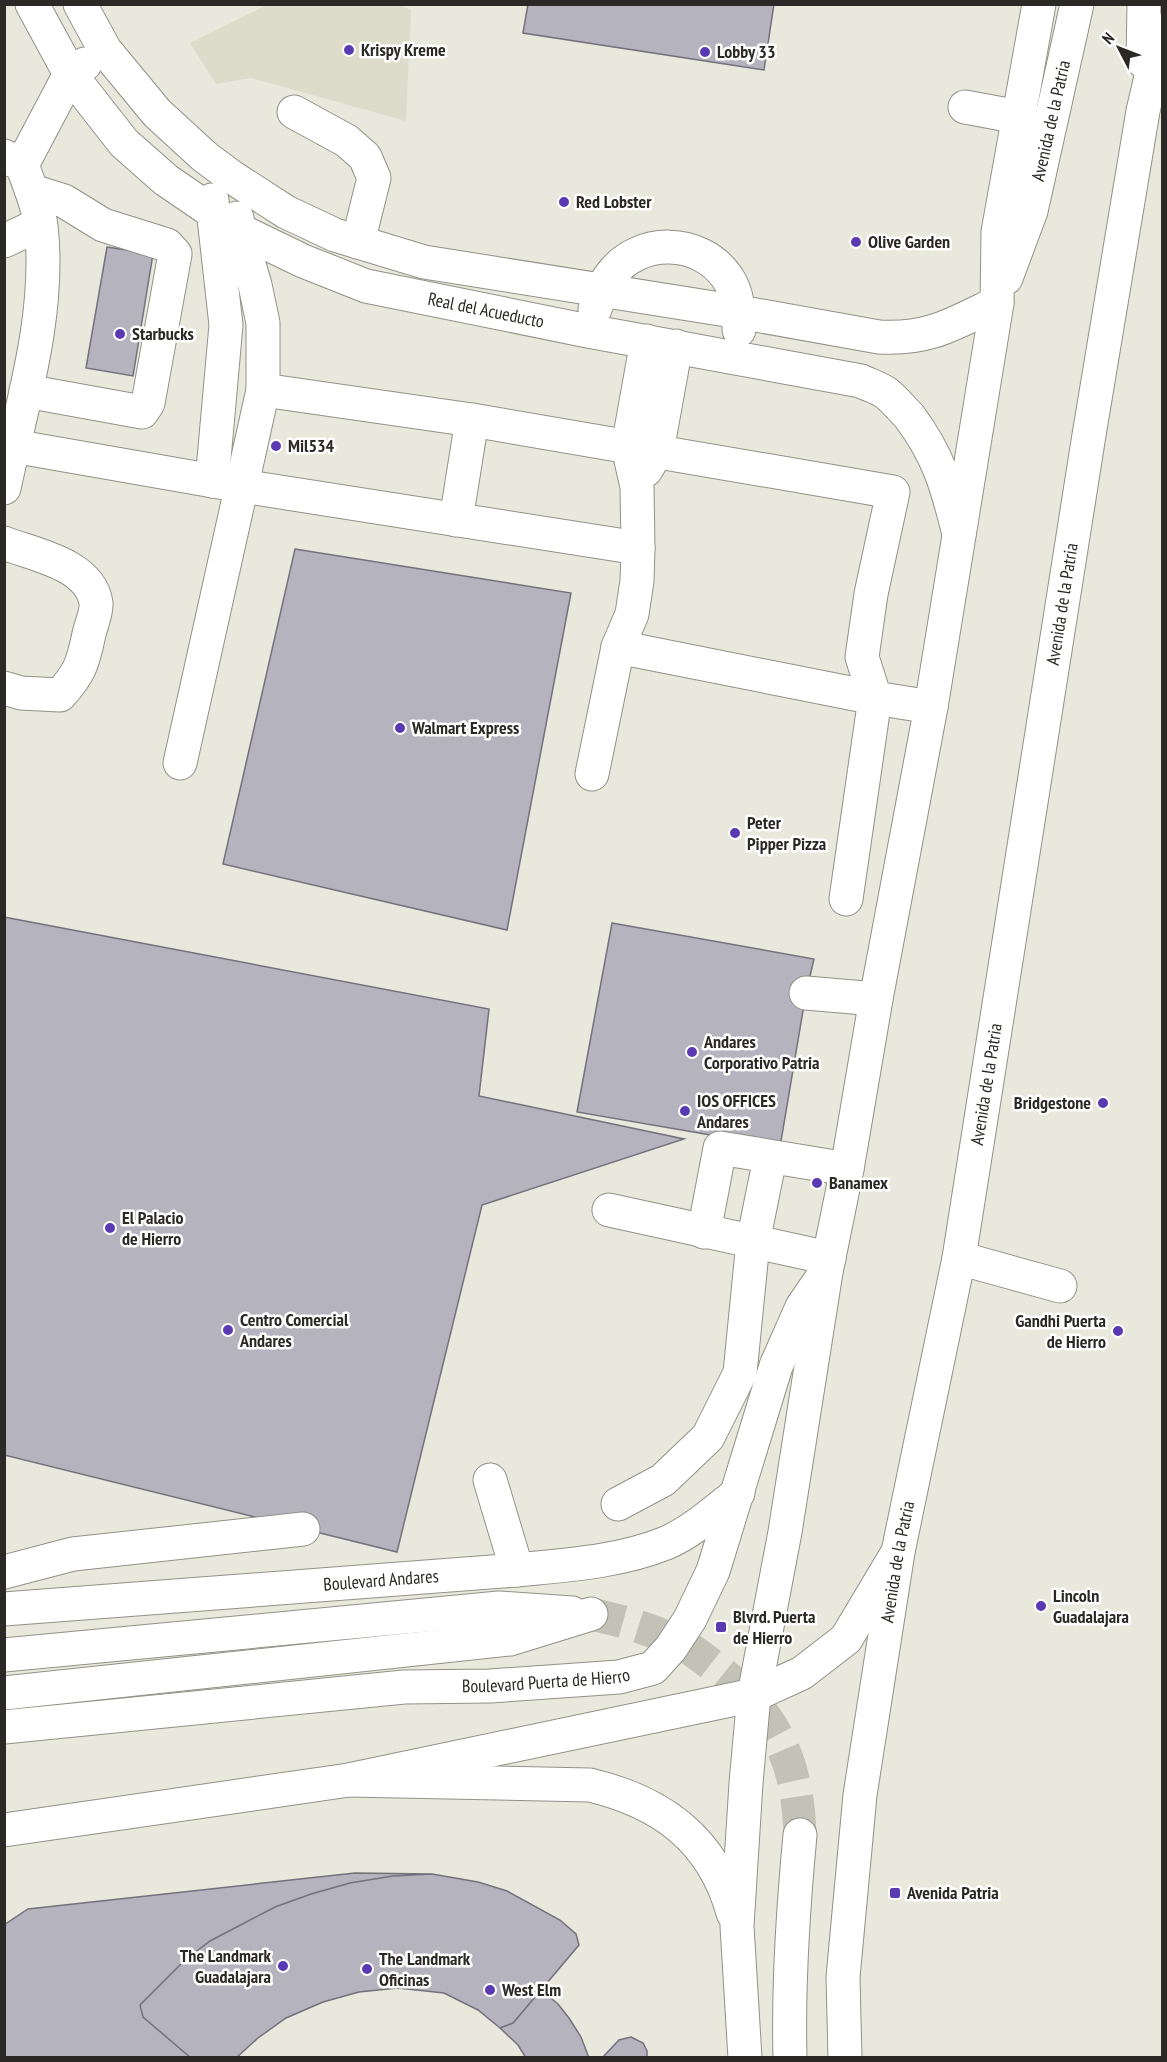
<svg xmlns="http://www.w3.org/2000/svg" width="1167" height="2062" font-family="'PT Sans Narrow',sans-serif">
	<rect width="100%" height="100%" fill="#e9e8dc"/>
	<path fill="#dddbc9" d="M267,5L398,4L411,10L406,121L251,78L216,84L190,43Z"/>
	<path fill="#b4b3be" stroke="#72727c" stroke-width="1.5" d="M528,4H774L764,70L523,33Z
		M107,247L153,254L133,376L86,368Z
		M295,549L571,593L507,930L223,864Z
		M4,917L489,1009L479,1096L684,1139L482,1205L397,1552L4,1455Z
		M612,923L814,959L806,993L780,1147L577,1112Z
		M355,1873L432,1874L478,1882L507,1891L560,1920L576,1934L579,1945L513,2023L500,2028L478,2010L444,1993L398,1988L359,1992L323,2002L286,2018L258,2038L236,2058H4V1925L28,1909Z
		M432,1874L478,1882L507,1891L560,1920L576,1934L579,1945L513,2023L500,2028L478,2010L444,1993L398,1988L359,1992L323,2002L286,2018L258,2038L236,2058H191L143,2017L140,2005L185,1960L210,1941L275,1907L311,1894L350,1883L393,1876Z
		M541,1990L558,2004L569,2018L581,2037L589,2058H526L518,2045L500,2028L513,2023Z
		M631,2037L643,2043L647,2051V2058H602L619,2040Z"/>
	<g fill="none" stroke-linecap="round" stroke-linejoin="round">
		<path stroke="#c3c2b7" stroke-width="33" stroke-dasharray="33 16" stroke-linecap="butt" d="M591,1614C622,1621 655,1630 683,1645C695,1651 706,1661 717,1669C776,1713 798,1763 800,1835"/>
		<defs>
			<g id="minor">
				<path id="s1" d="M32,4L70,74L124,143L166,180L239,230L303,261L366,286L588,331L861,381C869,385 879,388 886,393C894,399 902,409 909,416C939,456 947,486 959,534"/>
				<path d="M80,4L105,50L157,113L205,157L232,177L286,212L335,235L424,262L739,312L879,337C929,340 953,324 997,303"/>
				<path d="M965,107L1019,117"/>
				<path d="M294,112L347,141L365,157L374,178L358,242"/>
				<path d="M4,156L22,165C29,184 38,205 41,226C51,312 22,405 4,488"/>
				<path d="M22,165L70,74L85,64"/>
				<path d="M4,241L40,224"/>
				<path d="M595,309C599,297 603,285 611,275C639,237 700,238 727,277C738,293 739,311 739,330"/>
				<path d="M263,390L472,420L893,492L871,594L862,657L875,698L846,899"/>
				<path d="M26,391L142,412L148,403L175,254L167,245L103,225L64,201L32,191"/>
				<path d="M13,446L242,486L638,548"/>
				<path d="M646,470L657,451L676,346"/>
				<path d="M212,481L226,325L212,200"/>
				<path d="M456,520L472,420"/>
				<path d="M4,543C35,555 90,564 96,603C97,612 91,625 89,634C83,663 80,673 60,695L21,693L4,688"/>
				<path d="M618,647L875,698L931,707"/>
				<path d="M180,763L263,390V323L255,285L239,230L237,218"/>
				<path d="M592,774L618,647L632,614L637,581L638,548L637,487L628,447L647,341"/>
				<path d="M806,993L876,999"/>
				<path d="M609,1210L829,1258"/>
				<path d="M704,1232L720,1148L847,1169"/>
				<path d="M959,1258L1060,1286"/>
				<path d="M490,1480L517,1570"/>
				<path d="M618,1504L663,1480L708,1437L740,1373L753,1242L770,1158"/>
				<path d="M4,1572L73,1554L303,1529"/>
				<path id="s2" d="M4,1609L517,1570C567,1565 619,1562 666,1543C692,1532 716,1510 738,1493"/>
				<path id="s3" d="M4,1727L404,1687L490,1686L619,1677L653,1668L671,1648L690,1619L713,1571L776,1366L802,1307L826,1272"/>
				<path d="M4,1830L349,1780L754,1695L802,1673L846,1639L898,1552"/>
			</g>
			<g id="major">
				<path d="M1143,61L1144,4"/>
				<path id="s4" d="M1006,278L1031,211L1077,4"/>
				<path d="M4,1655L499,1608L572,1613"/>
				<path d="M4,1693L510,1639L591,1614"/>
				<path d="M349,1780L590,1785C661,1802 713,1839 733,1913"/>
				<path d="M745,2058L737,1926L746,1783L754,1695L785,1532L826,1272L847,1169L876,999L931,707L997,303L998,232L1039,4"/>
				<path d="M790,2058C788,1983 793,1909 800,1835"/>
				<path id="s5" d="M845,2058L843,1977L860,1795L898,1552L959,1258L1089,435L1143,111L1162,30"/>
			</g>
		</defs>
		<use href="#minor" stroke="#929186" stroke-width="35"/>
		<use href="#major" stroke="#929186" stroke-width="35"/>
		<use href="#minor" stroke="#fff" stroke-width="33"/>
		<use href="#major" stroke="#fff" stroke-width="33"/>
	</g>
	<g fill="#5a3ab2" stroke="#fff" stroke-width="2">
		<circle cx="349" cy="50" r="6"/>
		<circle cx="705" cy="52" r="6"/>
		<circle cx="564" cy="202" r="6"/>
		<circle cx="856" cy="242" r="6"/>
		<circle cx="120" cy="334" r="6"/>
		<circle cx="276" cy="446" r="6"/>
		<circle cx="400" cy="728" r="6"/>
		<circle cx="735" cy="833" r="6"/>
		<circle cx="692" cy="1052" r="6"/>
		<circle cx="1103" cy="1103" r="6"/>
		<circle cx="685" cy="1111" r="6"/>
		<circle cx="817" cy="1183" r="6"/>
		<circle cx="110" cy="1228" r="6"/>
		<circle cx="228" cy="1330" r="6"/>
		<circle cx="1118" cy="1331" r="6"/>
		<circle cx="1041" cy="1606" r="6"/>
		<rect x="715" y="1621" width="12" height="12" rx="3"/>
		<rect x="889" y="1887" width="12" height="12" rx="3"/>
		<circle cx="283" cy="1966" r="6"/>
		<circle cx="367" cy="1969" r="6"/>
		<circle cx="490" cy="1990" r="6"/>
	</g>
	<g text-anchor="middle" stroke-width="5" stroke-linejoin="round" paint-order="stroke">
		<g font-size="18" font-weight="bold" fill="#2a2925" stroke="#fff" text-anchor="start">
			<text x="361" y="56">Krispy Kreme</text>
			<text x="717" y="58">Lobby 33</text>
			<text x="576" y="208">Red Lobster</text>
			<text x="868" y="248">Olive Garden</text>
			<text x="132" y="340">Starbucks</text>
			<text x="288" y="452">Mil534</text>
			<text x="412" y="734">Walmart Express</text>
			<text x="747" y="829">Peter<tspan x="747" dy="21">Pipper Pizza</tspan></text>
			<text x="704" y="1048">Andares<tspan x="704" dy="21">Corporativo Patria</tspan></text>
			<text x="697" y="1107">IOS OFFICES<tspan x="697" dy="21">Andares</tspan></text>
			<text x="1091" y="1109" text-anchor="end">Bridgestone</text>
			<text x="829" y="1189">Banamex</text>
			<text x="122" y="1224">El Palacio<tspan x="122" dy="21">de Hierro</tspan></text>
			<text x="240" y="1326">Centro Comercial<tspan x="240" dy="21">Andares</tspan></text>
			<text x="1106" y="1327" text-anchor="end">Gandhi Puerta<tspan x="1106" dy="21">de Hierro</tspan></text>
			<text x="1053" y="1602">Lincoln<tspan x="1053" dy="21">Guadalajara</tspan></text>
			<text x="733" y="1623">Blvrd. Puerta<tspan x="733" dy="21">de Hierro</tspan></text>
			<text x="907" y="1899">Avenida Patria</text>
			<text x="271" y="1962" text-anchor="end">The Landmark<tspan x="271" dy="21">Guadalajara</tspan></text>
			<text x="379" y="1965">The Landmark<tspan x="379" dy="21">Oficinas</tspan></text>
			<text x="502" y="1996">West Elm</text>
		</g>
		<g font-size="18" fill="#2a2925" stroke="#fff">
			<text dy="6" stroke="none"><textPath href="#s4" startOffset="164">Avenida de la Patria</textPath></text>
			<text dy="6" stroke="none"><textPath href="#s1" startOffset="573">Real del Acueducto</textPath></text>
			<text dy="6" stroke="none"><textPath href="#s5" startOffset="1472">Avenida de la Patria</textPath></text>
			<text dy="6" stroke="none"><textPath href="#s5" startOffset="986">Avenida de la Patria</textPath></text>
			<text dy="6" stroke="none"><textPath href="#s5" startOffset="500">Avenida de la Patria</textPath></text>
			<text dy="6" stroke="none"><textPath href="#s2" startOffset="378">Boulevard Andares</textPath></text>
			<text dy="6" stroke="none"><textPath href="#s3" startOffset="544">Boulevard Puerta de Hierro</textPath></text>
		</g>
	</g>
	<rect width="1167" height="2062" fill="none" stroke="#2a2925" stroke-width="12"/>
	<g transform="translate(1119 48) rotate(312)" stroke="#ffffff" stroke-width="4.5" paint-order="stroke">
	<path d="M0-4.5L10 22L0 15L-10 22Z" fill="#2a2925"/>
	<text y="-9" font-size="16" font-weight="bold" text-anchor="middle" fill="#2a2925">N</text>
	</g>
</svg>
